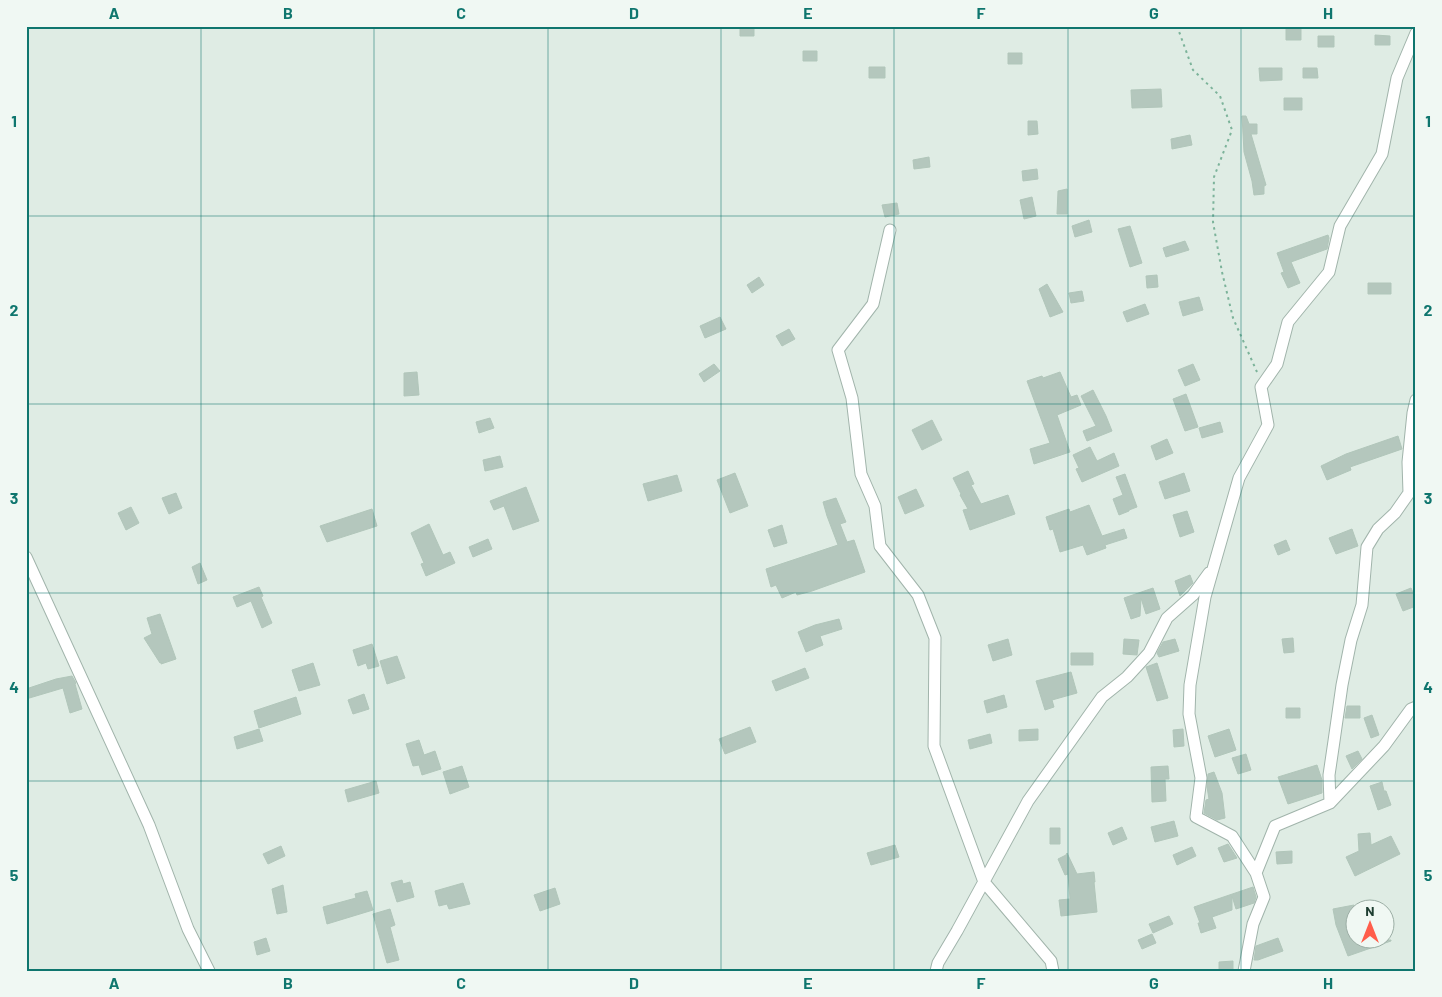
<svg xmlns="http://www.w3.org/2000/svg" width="1442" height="997" font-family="Barlow,sans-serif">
	<rect width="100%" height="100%" fill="#dfece4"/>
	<path fill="#b4c7bd" stroke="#b1c6ba" d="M740,26H754V36H740Z
		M1286,29H1301V40H1286Z
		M1375,35L1390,36V45H1375Z
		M1318,36H1334V47H1318Z
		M803,51H817V61H803Z
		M1008,53H1022V64H1008Z
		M869,67H885V78H869Z
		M1259,68H1282V80L1260,81Z
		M1303,68H1317L1318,78H1303Z
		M1161,89L1162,107L1132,108L1131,90Z
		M1284,98H1302V110H1284Z
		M1242,116H1246L1249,124H1257V134H1251L1266,185L1264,186V194L1254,195L1252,181L1244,152Z
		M1028,121H1037L1038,134L1028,135Z
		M1190,135L1192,145L1172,149L1171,139Z
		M929,157L930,167L914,169L913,160Z
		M1037,169L1038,179L1023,181L1022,171Z
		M1067,189V214H1057L1058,191Z
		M1032,197L1036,216L1024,219L1020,200Z
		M897,203L899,214L885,217L882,205Z
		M1089,220L1092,232L1075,237L1072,226Z
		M1130,226L1142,263L1130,267L1118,229Z
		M1328,235L1329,238L1327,249L1291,262L1300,283L1288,288L1281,273L1284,272L1277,253Z
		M1185,241L1189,250L1166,257L1163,248Z
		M1157,275L1158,287L1147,288L1146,276Z
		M759,277L764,285L752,293L747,285Z
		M1368,283H1391V294H1368Z
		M1047,284L1063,312L1050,317L1039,289Z
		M1082,291L1084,301L1071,303L1069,293Z
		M1199,297L1203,310L1183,316L1179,302Z
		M1145,304L1149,314L1127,322L1123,312Z
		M720,317L726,329L705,338L700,326Z
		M789,329L795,339L782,346L776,336Z
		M714,364L720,371L704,382L699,374Z
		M1193,364L1200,380L1185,386L1178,370Z
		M417,372L419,395L404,396V373Z
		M1060,372L1071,397L1077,395L1081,405L1057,415L1070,452L1034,464L1030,449L1050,443L1027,381L1042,376L1043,378Z
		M1093,390L1106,416L1112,431L1087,441L1083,431L1096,426L1081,396Z
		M1186,394L1198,427L1185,431L1173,399Z
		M490,418L494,428L479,433L476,422Z
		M932,420L942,440L922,450L912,430Z
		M1220,422L1223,432L1202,438L1199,428Z
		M1398,436L1402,449L1350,467L1351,470L1327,480L1321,466L1346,454Z
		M1167,439L1173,453L1156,460L1151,446Z
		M1090,447L1097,461L1114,453L1119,466L1082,482L1076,469L1079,468L1073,455Z
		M500,456L503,467L485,471L483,460Z
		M968,471L974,484L971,485L981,504L1008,495L1015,514L970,530L963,510L968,509L960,495L961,494L953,478Z
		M735,473L748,506L730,513L717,480Z
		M1184,473L1190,491L1165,499L1159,482Z
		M1125,474L1137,507L1129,510V511L1119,515L1113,499L1123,495L1116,477Z
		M677,475L682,491L648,501L643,484Z
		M526,487L539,521L513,530L504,506L494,510L490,501Z
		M916,489L924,506L905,514L898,497Z
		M176,493L182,508L169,514L162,498Z
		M836,498L846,522L840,524L847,542L854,540L865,572L812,591L797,595L796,592L782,598L776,585L771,587L766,569L838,545L827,516L823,502Z
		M1089,505L1102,536L1124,529L1127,538L1105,545L1106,548L1087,555L1083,545L1060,552L1053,529L1050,530L1046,517L1069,509L1070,512Z
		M131,507L139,523L126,530L118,513Z
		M372,509L377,526L327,542L320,526Z
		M1187,511L1194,532L1180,537L1173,515Z
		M429,524L443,555L450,552L455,563L426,576L421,564L424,563L411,533Z
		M782,525L787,543L774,547L768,530Z
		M1352,529L1358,546L1336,554L1329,538Z
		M488,539L492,549L473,557L469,547Z
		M1286,540L1290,550L1278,555L1274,545Z
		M200,563L207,580L198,584L192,567Z
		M1190,575L1193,583L1180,596L1175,581Z
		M259,587L263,596L261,597L272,623L262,628L251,601L237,607L233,597Z
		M1153,588L1160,609L1146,614L1141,598L1140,616L1131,619L1124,598Z
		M1411,588L1416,599V606L1403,611L1396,594Z
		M160,614L176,659L161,664V662L160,663L144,638L152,634L147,618Z
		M839,619L842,629L820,636L823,645L806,652L798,632L815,625Z
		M1293,638L1294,652L1284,653L1282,639Z
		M1008,639L1012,655L993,661L988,645Z
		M1124,639L1139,640L1137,655L1123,654Z
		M1175,639L1179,651L1159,657L1157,653L1163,642Z
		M372,644L379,666L368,669L366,663L358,666L353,650Z
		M1071,653H1093V665H1071Z
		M397,656L405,678L387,684L380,661Z
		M313,663L320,685L299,691L292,670Z
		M1157,663L1168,698L1157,701L1146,667Z
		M805,668L809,678L776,691L772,681Z
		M1071,672L1077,693L1052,700L1054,707L1045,710L1036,681Z
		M72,676L76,683L75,684L82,709L70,713L63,688L26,699V689L56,679Z
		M364,694L369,709L353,714L348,700Z
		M1004,695L1007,707L987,713L984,701Z
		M296,697L301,714L259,728L254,711Z
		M1347,706H1360V718H1345Z
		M1286,708H1300V718H1286Z
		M1372,715L1379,735L1371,738L1364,718Z
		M750,727L756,742L725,754L719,739Z
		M259,729L263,741L237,749L234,737Z
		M1038,729V740L1019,741V730Z
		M1183,729L1184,746L1174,747L1173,730Z
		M1229,729L1236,750L1215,757L1208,736Z
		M990,734L992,743L970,749L968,740Z
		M419,740L424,755L435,751L441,769L422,775L419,765L413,766L406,744Z
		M1358,751L1362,759L1352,769L1346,756Z
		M1246,754L1251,770L1238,774L1232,758Z
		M1317,765L1322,780V793L1288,804L1278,777Z
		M462,766L469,787L450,794L443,772Z
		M1168,766L1169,779H1165L1166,801L1152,802L1151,767Z
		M1214,772L1222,793L1225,818L1217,820L1204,813L1206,800L1209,799L1207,787L1208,774Z
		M376,781L379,793L348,802L345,790Z
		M1382,782L1384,791H1386L1391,805L1378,810L1370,786Z
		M1174,821L1178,836L1155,842L1151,827Z
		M1122,827L1127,839L1113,845L1108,833Z
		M1050,828H1060V844H1050Z
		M1370,833L1371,845L1391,836L1400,854L1355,876L1346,857L1359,851L1358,834Z
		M1228,844L1237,858L1224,862L1218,848Z
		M895,845L899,857L871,865L867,853Z
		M281,846L285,856L268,864L263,854Z
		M1192,847L1196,856L1177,865L1173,855Z
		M1292,851V863L1277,864L1276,852Z
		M1067,853L1077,874L1094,872L1095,882H1094L1097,912L1061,916L1059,900L1070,899L1068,874L1065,875L1058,859L1066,855Z
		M402,880L403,884L410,882L414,897L397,902L391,883Z
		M463,883L470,904L449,909L447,904L439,906L435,891Z
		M283,885L287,912L277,914L272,889Z
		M1253,887L1256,897L1254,903L1236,909L1232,896V910L1212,917L1216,928L1201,933L1198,923H1200L1194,907Z
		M555,888L560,904L540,911L534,895Z
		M367,891L373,910L327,924L323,907L356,898L355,894Z
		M1354,905V940H1391V941L1348,956L1336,925L1333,909Z
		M390,909L395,925L390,927L399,960L387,963L373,914Z
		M1169,916L1173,924L1153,933L1149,924Z
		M1152,934L1156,943L1142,949L1138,940Z
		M266,938L270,951L257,955L254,942Z
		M1278,938L1283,951L1258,960H1254L1256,946Z
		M1233,961V971H1219V962Z"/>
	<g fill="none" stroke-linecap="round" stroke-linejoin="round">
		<defs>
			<path id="minor" d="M890,230L873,304L838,350L852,398L861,474L875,506L880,546L918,595L935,638L934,746L984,882L1051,961L1053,971
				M26,557L149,825L188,929L209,971
				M1330,803L1329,775L1334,741L1342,685L1351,640L1362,605L1367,547L1378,529L1395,513L1409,493L1408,462L1413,413L1416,400
				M1256,873L1275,826L1330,803L1384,746L1411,709L1416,707
				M936,971L938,963L957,931L1028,801L1102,697L1127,677L1149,653L1167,618L1193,595L1209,573
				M1244,971L1253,924L1264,897L1256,873L1232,836L1196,817L1201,778L1189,714L1190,685L1205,597L1239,478L1268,425L1261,387L1277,364L1288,322L1329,272L1340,226L1382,154L1397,78L1416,33"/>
		</defs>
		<use href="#minor" stroke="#a1b4ab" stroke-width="13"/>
		<path stroke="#7cb39a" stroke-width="2" stroke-dasharray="2.5 4" stroke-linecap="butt" d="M1177,26L1193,70L1220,96L1232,130L1214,177L1213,222L1222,272L1233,318L1257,372"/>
		<use href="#minor" stroke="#fff" stroke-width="11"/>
	</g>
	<path fill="none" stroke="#0f766e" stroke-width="1" stroke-opacity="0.55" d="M201,26V971M374,26V971M548,26V971M721,26V971M894,26V971M1068,26V971M1241,26V971M26,216H1416M26,404H1416M26,593H1416M26,781H1416"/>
	<rect width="1442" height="997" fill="none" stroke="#f0f8f3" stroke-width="55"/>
	<g transform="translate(1370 924)"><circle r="24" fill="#f0f8f3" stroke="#9caea5"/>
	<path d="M0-4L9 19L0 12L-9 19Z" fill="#ff5d4a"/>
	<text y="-8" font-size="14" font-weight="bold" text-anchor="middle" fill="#1e3e31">N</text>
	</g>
	<rect x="28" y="28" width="1386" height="942" fill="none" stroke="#0f766e" stroke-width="2"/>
	<g font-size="16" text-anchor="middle" font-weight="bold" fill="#0f766e">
		<text x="114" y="19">A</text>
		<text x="288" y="19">B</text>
		<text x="461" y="19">C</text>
		<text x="634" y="19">D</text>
		<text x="808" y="19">E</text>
		<text x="981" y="19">F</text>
		<text x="1154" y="19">G</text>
		<text x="1328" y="19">H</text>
		<text x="14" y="127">1</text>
		<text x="1428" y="127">1</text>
		<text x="14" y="316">2</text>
		<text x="1428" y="316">2</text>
		<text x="14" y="504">3</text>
		<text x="1428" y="504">3</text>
		<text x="14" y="693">4</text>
		<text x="1428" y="693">4</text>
		<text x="14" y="881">5</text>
		<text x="1428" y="881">5</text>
		<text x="114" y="989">A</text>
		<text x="288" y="989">B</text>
		<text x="461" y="989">C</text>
		<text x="634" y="989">D</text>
		<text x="808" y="989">E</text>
		<text x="981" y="989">F</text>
		<text x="1154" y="989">G</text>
		<text x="1328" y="989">H</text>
	</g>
</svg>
